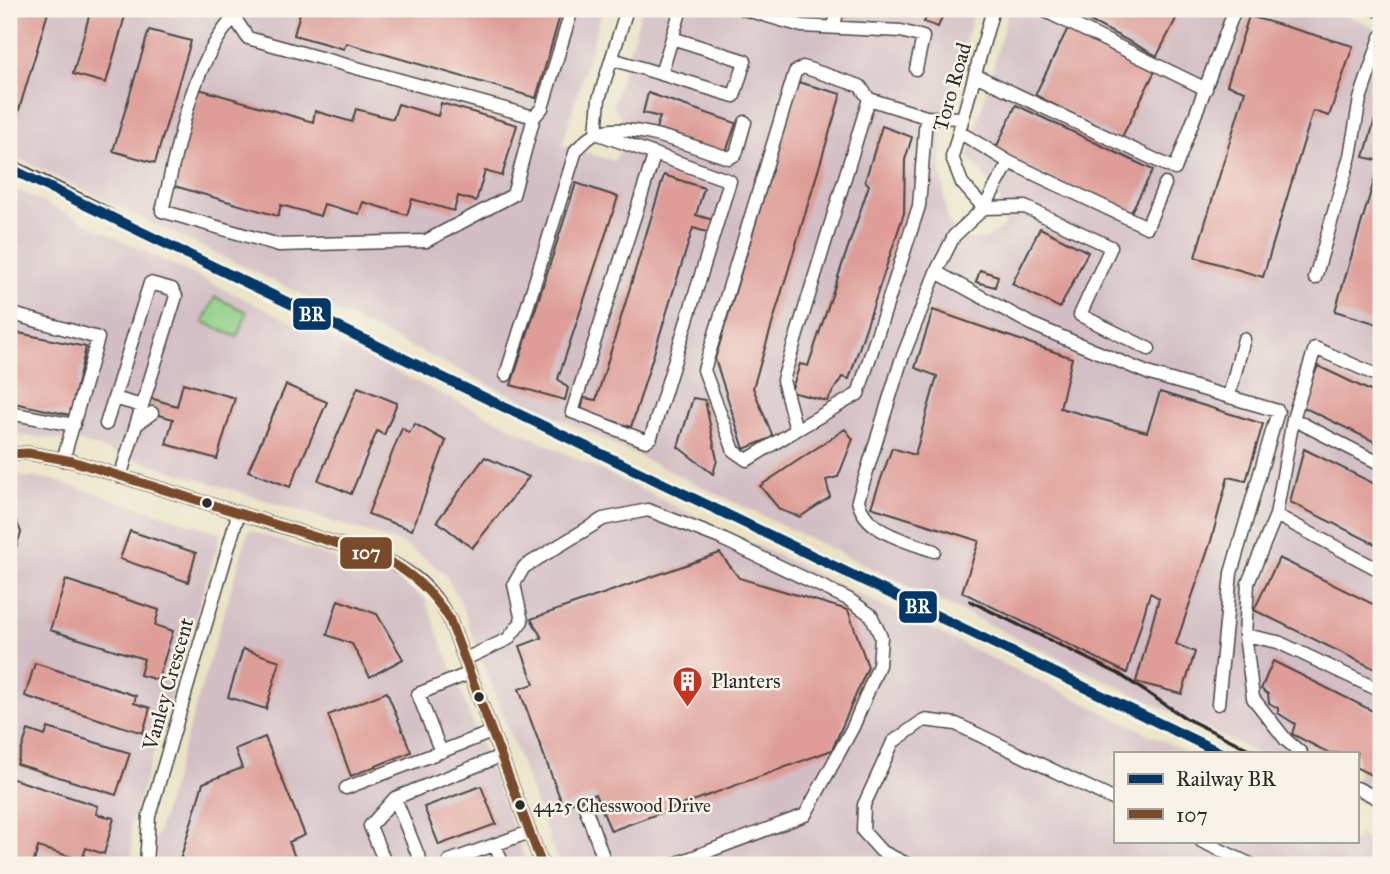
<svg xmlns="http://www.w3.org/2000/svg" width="1390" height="874" font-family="'IM FELL Great Primer',serif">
	<rect width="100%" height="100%" fill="#f7f3e8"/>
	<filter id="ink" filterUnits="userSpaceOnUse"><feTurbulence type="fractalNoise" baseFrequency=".0143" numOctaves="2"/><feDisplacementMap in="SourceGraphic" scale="14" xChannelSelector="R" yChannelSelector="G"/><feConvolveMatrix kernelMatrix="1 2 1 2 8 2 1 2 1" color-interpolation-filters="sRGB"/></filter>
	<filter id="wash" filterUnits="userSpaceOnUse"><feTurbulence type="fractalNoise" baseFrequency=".00686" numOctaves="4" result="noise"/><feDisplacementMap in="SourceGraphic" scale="28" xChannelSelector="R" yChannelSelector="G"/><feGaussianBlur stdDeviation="1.57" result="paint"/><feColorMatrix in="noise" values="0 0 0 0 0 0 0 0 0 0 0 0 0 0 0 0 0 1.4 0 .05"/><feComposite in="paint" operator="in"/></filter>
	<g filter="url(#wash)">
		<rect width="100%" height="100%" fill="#e9e3c3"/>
		<path fill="#d2bec4" d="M9,9H603L562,145L614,161L630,132L613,104L642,9H975L941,119L942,176L947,220L964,239L986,240L1005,224L998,193L968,157L1009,9H1334L1381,31V813L1357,801V753H1256L9,154Z
			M9,186L1189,753H1115V841H1357V834L1381,846V865H559L460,601L444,572L404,544L77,441L9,434Z
			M9,475L49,479L221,533L131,826L132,865H9Z
			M249,530L395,579L425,599L527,865H157L154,844Z"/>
		<path fill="#91d188" stroke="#5e7e5a" stroke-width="2" d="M215,297L247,312L237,337L203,322Z"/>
		<g id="blocks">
			<path fill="#de9d97" d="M9,9H49L13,130L9,129Z
				M91,9H127L106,83L73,74Z
				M301,9H562L536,98L346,43L344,49L294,35Z
				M930,9H945L938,27L924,22Z
				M1067,9H1181L1157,56Z
				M1249,16L1353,46L1329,116L1313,111L1263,277L1195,257L1245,91L1227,85Z
				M1068,28L1155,71L1121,139L1035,95Z
				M149,30L191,41L155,163L113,151Z
				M798,82L841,94L753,388L773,437L744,449L715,359Z
				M199,89L313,122L315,111L352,122L356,109L393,119L398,104L438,116L441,103L517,125L502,176L485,171L476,201L458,196L454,211L412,199L407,215L363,202L359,214L324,204L320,216L281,205L278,216L171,185Z
				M648,93L736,123L725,155L655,131L660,117L643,113Z
				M1381,98V325L1335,311L1380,161L1364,157Z
				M1016,105L1153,170L1129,216L995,150Z
				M882,126L912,137L905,160L904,213L849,379L842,377L827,401L791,392L800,364L808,366L869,185L865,181Z
				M664,175L704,188L696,215L713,220L710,233L693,228L631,427L581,410L584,398L596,400Z
				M576,183L618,197L558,379L568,388L565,400L511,385Z
				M1040,228L1088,252L1060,308L1012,284Z
				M980,270L998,276L995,287L976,282Z
				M933,310L1072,358L1060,408L1147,432L1160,392L1263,424L1246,481L1228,477L1211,541L1176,644L1195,652L1182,694L1136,682L1159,598L1150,593L1127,673L962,592L979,541L871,507L892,448L915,455L937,376L915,368Z
				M9,331L86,347L70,415L9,402Z
				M1318,366L1381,396V445L1299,405Z
				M183,383L235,398L217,459L166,444L173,419L146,411L150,398L177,406Z
				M286,385L327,402L290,487L248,471Z
				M358,387L397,403L384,435L377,431L351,494L318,480Z
				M693,398L705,400L717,460L713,474L678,447Z
				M415,424L446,441L412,530L368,514L402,428L409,433Z
				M845,429L853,439L838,477L826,480L830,497L800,517L780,510L760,486Z
				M1304,449L1381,487V547L1290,502Z
				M485,457L529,477L472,548L437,521Z
				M9,504L21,532L15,551L9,553Z
				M130,531L196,553L188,582L120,559Z
				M720,553L739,578L848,610L868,667L832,750L611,831L595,794L563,806L519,689L534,684L520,646L542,638L531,619Z
				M1279,558L1381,608V672L1254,610Z
				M66,580L159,610L155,625L173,631L158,680L140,675L144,659L50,630Z
				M338,600L377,614L403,659L370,677L352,644L327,635Z
				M243,649L280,661L266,709L228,697Z
				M1273,661L1381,715V780L1357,768V753H1329L1292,734L1295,724L1278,713V708L1269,703L1268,694L1261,689Z
				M35,663L136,696L134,703L150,708L143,733L25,696Z
				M387,692L411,752L351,776L328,715Z
				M48,728L130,753L116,795L17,764L28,730L45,736Z
				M265,737L305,835L289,842L298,865H185L181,857L203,783L242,768L235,749Z
				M10,778L98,806L96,814L114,818L104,854L86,848L82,860L38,847L33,865H9Z
				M481,786L496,824L439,845L424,807Z
				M495,857L498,865H473Z"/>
		</g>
	</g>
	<g filter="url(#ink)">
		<use href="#blocks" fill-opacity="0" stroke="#484742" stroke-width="2"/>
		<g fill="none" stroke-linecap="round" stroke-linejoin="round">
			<path stroke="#c3bea5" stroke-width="12" stroke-dasharray="12 6" stroke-linecap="butt" d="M152,413L155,399"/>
			<defs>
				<path id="minor" d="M743,9L802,26L901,31L923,37L916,69
					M1041,9L1206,89
					M1375,9L1381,12
					M234,17L248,38L534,117L513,195L426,241L279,245L162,211C179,146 188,69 234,17Z
					M834,25L838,9
					M612,59L661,74L681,9
					M661,74L734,96L745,61L672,38
					M975,75L1175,169L1235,9
					M534,117L542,108L572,9
					M926,117L919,206L858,394L796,430L783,380L869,99L926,117L963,118
					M959,132L1009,162
					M596,133L730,181L651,437L646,441L572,412L654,156
					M596,133L599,99L627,9
					M984,208L1025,207L1111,247L1080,315L1149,349
					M984,208L962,183L952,157L993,9
					M936,272L1031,324L1150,374L1278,411L1231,573L1218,704
					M1315,278L1350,156L1360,99L1381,37
					M9,313L98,338L63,460
					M506,375L576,150C582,145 589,136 597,133C630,120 696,148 729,158L736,154L745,122
					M1381,377L1315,348L1293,419L1276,515L1381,571
					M1229,396L1244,339
					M114,398L142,406
					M9,413L74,425
					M1293,419L1381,464
					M106,424L150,283L172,289L176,296L120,477
					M136,425L152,413
					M796,430L747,460L734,451L704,370L795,72L803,67L860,86L869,99
					M9,454L28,453L72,461L383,558C416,575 429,586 449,618L542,865
					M1276,515L1248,583L1245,635L1278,642L1381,691
					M934,551C907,541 864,532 858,500L901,361L936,272L954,236L984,208L1009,162L1147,227L1165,184
					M1245,635L1253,698L1286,740L1301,753
					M465,659L508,639L522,621L514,584L524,567L603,519L648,510L720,538L848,599L871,615L881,637L879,665L853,727L805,815L672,865
					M441,752L418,694L470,673
					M346,788L492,732
					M1357,788L1381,800
					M585,807L606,865
					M1201,841L1252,865
					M495,845L503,865
					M449,861L530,832
					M146,865L149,816L238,515
					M386,865L370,826L395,798
					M422,865L395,798L501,756
					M909,865L881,851L863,831L864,805L893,742L924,720L956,724L1115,800"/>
			</defs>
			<use href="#minor" stroke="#484742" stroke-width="15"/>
			<use href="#minor" stroke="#fff" stroke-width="12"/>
			<path stroke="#2b2b2b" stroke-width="3.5" d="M9,159L97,202L190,255
				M970,601L1119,674L1187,719L1257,753"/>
			<defs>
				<path id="bus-1" d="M9,454L28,453L72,461L383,558C412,573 431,591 449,618L542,865"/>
			</defs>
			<use href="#bus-1" stroke="#f7f3e8" stroke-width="14"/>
			<use href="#bus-1" stroke="#7a4b2a" stroke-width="9"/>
			<defs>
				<path id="rail-1" d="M9,168L1221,753"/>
			</defs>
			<use href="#rail-1" stroke="#f7f3e8" stroke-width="16"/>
			<use href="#rail-1" stroke="#003768" stroke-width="10"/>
		</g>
	</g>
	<defs>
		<symbol id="building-pin" viewBox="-11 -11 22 30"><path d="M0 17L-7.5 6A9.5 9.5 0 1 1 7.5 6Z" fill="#c8321e" stroke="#f7f3e8"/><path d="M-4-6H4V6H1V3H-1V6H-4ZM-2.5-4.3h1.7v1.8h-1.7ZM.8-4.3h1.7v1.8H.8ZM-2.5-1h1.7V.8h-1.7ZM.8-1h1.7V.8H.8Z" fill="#fff"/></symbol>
	</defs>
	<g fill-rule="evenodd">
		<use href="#building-pin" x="670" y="664" width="35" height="47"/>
	</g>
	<g fill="#2b2b2b" stroke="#f7f3e8" stroke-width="2.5">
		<circle cx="207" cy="503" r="6"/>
		<circle cx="479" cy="697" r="6"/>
		<circle cx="520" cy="805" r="6"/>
	</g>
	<g text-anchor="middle" stroke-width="5" stroke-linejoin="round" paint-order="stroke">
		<g font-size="19" fill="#2b2b2b" stroke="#f7f3e8" text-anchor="start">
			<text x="533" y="812">4425 Chesswood Drive</text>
		</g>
		<g font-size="21" fill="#2b2b2b" stroke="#f7f3e8">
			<text transform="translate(952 87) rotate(-74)" y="7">Toro Road</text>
			<text transform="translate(168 684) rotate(-74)" y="7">Vanley Crescent</text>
		</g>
		<g font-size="21" fill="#2b2b2b" stroke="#f7f3e8" text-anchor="start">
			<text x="711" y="688">Planters</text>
		</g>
	</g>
	<g stroke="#f7f3e8" stroke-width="2.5">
		<rect x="292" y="297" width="40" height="34" rx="7" fill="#003768"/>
		<rect x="339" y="536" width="54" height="34" rx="7" fill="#7a4b2a"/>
		<rect x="898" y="590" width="40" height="34" rx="7" fill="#003768"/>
	</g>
	<g font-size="19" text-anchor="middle" font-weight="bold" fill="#fff">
		<text x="312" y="321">BR</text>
		<text x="366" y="559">107</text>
		<text x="918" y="613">BR</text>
	</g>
	<rect width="1390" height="874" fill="none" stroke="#f7f3e8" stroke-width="35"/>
	<rect x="1114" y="752" width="245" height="91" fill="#f7f3e8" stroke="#a5a39c" stroke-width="2"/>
	<rect x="1128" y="774" width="35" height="10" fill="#003768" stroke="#a5a39c" stroke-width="2"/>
	<text x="1176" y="786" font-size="21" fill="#2b2b2b">Railway BR</text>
	<rect x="1128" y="809" width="35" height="10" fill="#7a4b2a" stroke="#a5a39c" stroke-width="2"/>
	<text x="1176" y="822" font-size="21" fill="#2b2b2b">107</text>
</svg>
